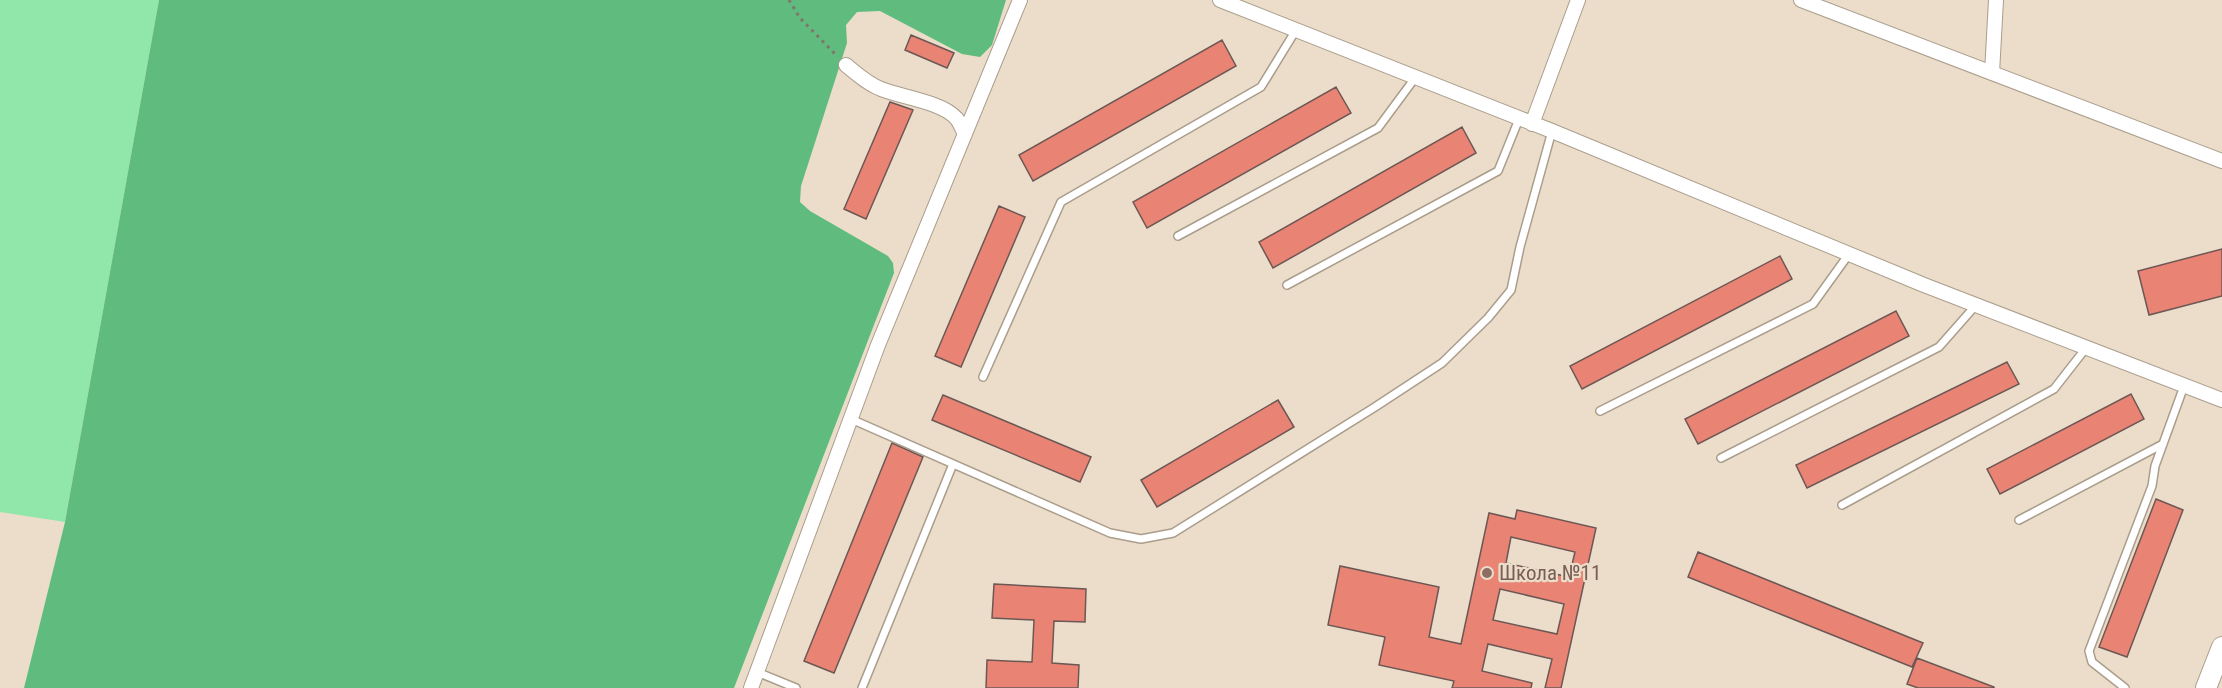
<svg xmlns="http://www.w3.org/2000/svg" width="2222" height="688" font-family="'Roboto Condensed',sans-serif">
	<rect width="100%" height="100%" fill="#ebddca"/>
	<path fill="#91e7aa" d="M0,0H159L65,522L0,512Z"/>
	<path fill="#60bc7e" d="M159,0H1006L992,45L980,57L962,54L880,11L857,12L846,25L847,43L801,186L800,202L810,211L888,256L893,263L894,273L734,688H24L65,522Z"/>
	<path fill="#e98475" stroke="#6d5754" stroke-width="1.5" fill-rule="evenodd" d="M911,35L954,53L947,68L905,50Z
		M1222,40L1236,66L1033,181L1019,155Z
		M1336,87L1351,113L1147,228L1133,202Z
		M890,102L913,110L866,219L844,209Z
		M1462,127L1476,153L1273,268L1259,242Z
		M999,206L1025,217L961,367L935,356Z
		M2222,249V296L2149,315L2138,271Z
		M1780,256L1792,279L1582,389L1570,366Z
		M1896,311L1909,336L1698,444L1685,419Z
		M2007,362L2019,384L1807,488L1796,465Z
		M2131,394L2144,419L2000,494L1987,469Z
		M943,395L1091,457L1080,482L932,420Z
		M1278,400L1294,427L1157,507L1141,480Z
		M892,443L923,457L834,673L804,661Z
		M2156,499L2183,510L2127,657L2099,647Z
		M1517,510L1596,528L1561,688H1545L1552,659L1488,644L1482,671L1532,683L1531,688H1452L1454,681L1379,665L1385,637L1328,625L1340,566L1439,587L1429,637L1461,644L1489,513L1515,519ZM1511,537L1575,552L1569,577L1506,563ZM1500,589L1564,604L1557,634L1493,620Z
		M1698,552L1923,643L1912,667L1688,577Z
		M994,584L1086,589L1085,622L1054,621L1052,663L1079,665L1078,688H986L987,660L1032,662L1034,620L992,618Z
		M1917,658L1994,687V688H1918L1907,684Z"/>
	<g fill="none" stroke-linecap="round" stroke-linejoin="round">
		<defs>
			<path id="lane" d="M1178,236L1378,128L1415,78
				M1287,285L1498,171L1519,119
				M983,377L1061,202L1261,87L1296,30
				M1600,411L1813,304L1849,254
				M851,419L1110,533L1141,539L1173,533L1375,407L1442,363L1488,318L1511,290L1520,247L1552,131
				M1721,458L1939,347L1976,305
				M1842,505L2054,389L2086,348
				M2019,520L2163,444
				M757,672L796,688
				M862,688L953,464
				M2125,688L2092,662L2089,651L2152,486L2155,466L2184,386"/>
			<path id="street" d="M1220,0L1552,131L1924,285L2222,400
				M1801,0L2222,161
				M846,65C857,74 868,84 881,89C901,97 942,102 956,118C960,122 962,129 965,134
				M1992,73L1996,0
				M1532,124L1578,0
				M751,688L878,345L1020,0"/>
			<path id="secondary" d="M2206,688L2222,647"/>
		</defs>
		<use href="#lane" stroke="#aa9d8b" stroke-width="10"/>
		<use href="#street" stroke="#aa9d8b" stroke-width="16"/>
		<use href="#secondary" stroke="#aa9d8b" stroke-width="22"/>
		<path stroke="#7f7669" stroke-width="3" stroke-dasharray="3 4.5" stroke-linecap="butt" d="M789,0L800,18L836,55"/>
		<use href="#lane" stroke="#fff" stroke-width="7"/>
		<use href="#street" stroke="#fff" stroke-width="14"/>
		<use href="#secondary" stroke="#fff" stroke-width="20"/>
	</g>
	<circle fill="#8d6e63" stroke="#ebddca" stroke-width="2" cx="1487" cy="573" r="6"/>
	<g text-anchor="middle" stroke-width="4.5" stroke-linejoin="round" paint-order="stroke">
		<g font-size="21" fill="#785e54" stroke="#ebddca" text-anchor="start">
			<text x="1499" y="580">Школа №11</text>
		</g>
	</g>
</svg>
